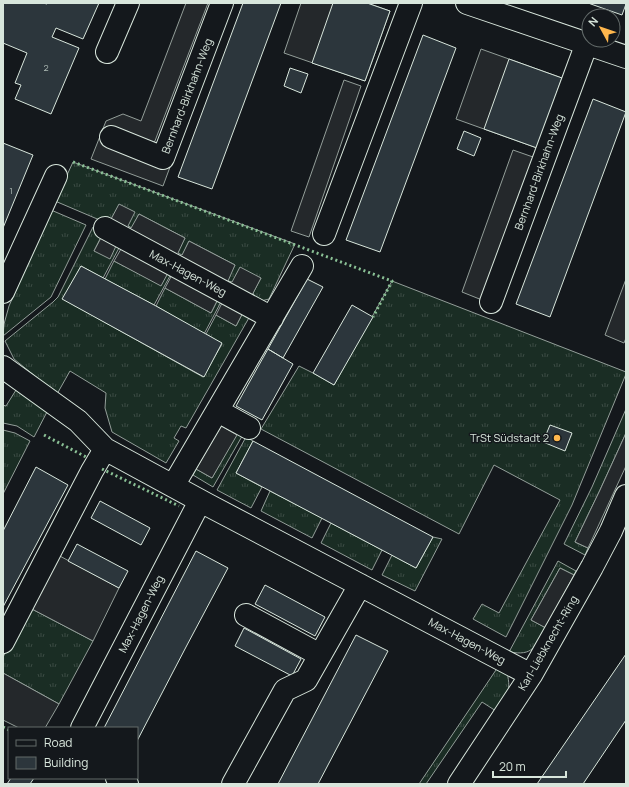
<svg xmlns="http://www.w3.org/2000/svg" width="629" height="787" font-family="Manrope,sans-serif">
	<defs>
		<pattern id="grass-tufts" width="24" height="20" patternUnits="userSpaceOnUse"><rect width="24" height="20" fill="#1a2d24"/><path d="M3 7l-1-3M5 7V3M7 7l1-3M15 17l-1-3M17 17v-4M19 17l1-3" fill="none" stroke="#3b4b43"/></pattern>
	</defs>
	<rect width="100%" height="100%" fill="#14181c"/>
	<path fill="url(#grass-tufts)" stroke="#939e99" d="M73,162L295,244L269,299L261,301L254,297L253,293L261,278L232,283L227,280L235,265L189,241L182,256L177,253L185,238L139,214L132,228L128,226L119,205L109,224L55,201Z
		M51,210L86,225L51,297L3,336L4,324L9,306Z
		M93,227L104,231L94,251L116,246L119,248L103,278L81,266L63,299L203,377L222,344L206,334L216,315L236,326L243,312L250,316L186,428L181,426L174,438L179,441L166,463L112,432L105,408L106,393L70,371L57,394L14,359L5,341L53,302L58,297Z
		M114,261L161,285L168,272L171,274L154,305L105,279Z
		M392,281L626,372V374L572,505L506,637L473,619L482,604L499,613L560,500L494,465L459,534L261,429L299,366L313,373L334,385Z
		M165,288L211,313L218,299L222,300L204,334L156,306Z
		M16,390L48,410L34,437L17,426L3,423V405L6,406Z
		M626,409V433L600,490L575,542L588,548L585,555L564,544L592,487Z
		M225,422L245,431L213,487L193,475L196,469L212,478L236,435L221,426Z
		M3,430L15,433L30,441L3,494Z
		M246,437L253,441L236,473L262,487L251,508L217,490Z
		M270,491L322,518L312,538L261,511Z
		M331,523L382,550L372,570L321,543Z
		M433,537L442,539L415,591L382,575L392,555L416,568Z
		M558,561L576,571L574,575L560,568L531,620L546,628C534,647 534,656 509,652Z
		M30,608L93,641L59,704L3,673V657Z
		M498,667L507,673C512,692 506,696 496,711L482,702L426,784H419Z"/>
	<path fill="#24282b" stroke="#939e99" d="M186,3H208L148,159L170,167L163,186L91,159L106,121L123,114L141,121Z
		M301,3H367L390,11L365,81L284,53Z
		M481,49L562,78L537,148L456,119Z
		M344,80L361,86L309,237L291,231Z
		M513,150L533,157L482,300L462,292Z
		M119,204L135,212L128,226L131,228L139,214L185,238L178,253L182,255L189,241L235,265L228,281L232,282L240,267L261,278L236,326L216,315L223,301L218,299L211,313L165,288L172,275L168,273L161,286L114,261L121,249L116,246L110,259L94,251Z
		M626,279V338L624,343L605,335Z
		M221,426L237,435L212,478L196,469Z
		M626,433V466L588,548L575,542L600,490Z
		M58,555L119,588L93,641L30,608Z
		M560,568L574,575L546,628L531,620Z
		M3,673L59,704L45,728H19L3,720Z"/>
	<path fill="#2c363c" stroke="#d8e6dc" d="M3,3H43L47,4V3H99L83,39L56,28L52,37L79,48L51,114L15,99L21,85L15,83L27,53L3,43Z
		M243,3H281L212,189L178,177Z
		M333,3H367L390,11L365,81L312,63Z
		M588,3H626V4L622,15Z
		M423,35L456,48L380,252L346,240Z
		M509,59L562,78L537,148L484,129Z
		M290,68L308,74L301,93L284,86Z
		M593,99L626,112L550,317L516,304Z
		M464,131L481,138L474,156L457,149Z
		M3,143L33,155L3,228Z
		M81,266L156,306L222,343L204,377L62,299Z
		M307,279L323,287L283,358L268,349Z
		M352,305L373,317L334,385L313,373Z
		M268,349L293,364L262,420L236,406Z
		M550,425L572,433L565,451L543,442Z
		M253,441L433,537L416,568L236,473Z
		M36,467L68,485L3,607V531Z
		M100,501L150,528L141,545L91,518Z
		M77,544L128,571L119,588L68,561Z
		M196,551L228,568L186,647L137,741V728H104Z
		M265,585L325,617L315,636L255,604Z
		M244,628L301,659L292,676L235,646Z
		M356,635L388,651L318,784H278Z
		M626,654V720L583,784H537Z
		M11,778H34L30,784H7Z"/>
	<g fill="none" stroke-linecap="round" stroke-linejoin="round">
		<defs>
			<path id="minor" d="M467,3L626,57
				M107,52L128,3
				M111,137L163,158L222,3
				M105,228L272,318
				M324,234L411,3
				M3,292L56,176
				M491,302L587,43
				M3,367L78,421L105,449L208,505L531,675
				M218,411L249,428
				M173,486L302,266
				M246,615L320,655
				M3,642L92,471L105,449
				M82,728L200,501
				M117,778L127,784
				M233,784L285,690L306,680L360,585
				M459,784L531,675L592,567L611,531L626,496"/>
		</defs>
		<use href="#minor" stroke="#d8e6dc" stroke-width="24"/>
		<use href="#minor" stroke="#14181c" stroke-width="22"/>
		<path stroke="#8ac095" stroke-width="3" stroke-dasharray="2 3" stroke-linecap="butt" d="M73,162L392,281L373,317
			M44,435L88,458
			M102,469L179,506
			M3,727L9,730"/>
	</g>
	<circle fill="#ffb74d" stroke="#14181c" stroke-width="1.5" cx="557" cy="438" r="4"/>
	<g text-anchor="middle" stroke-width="3" stroke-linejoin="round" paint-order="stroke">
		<g font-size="9" fill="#adbab4">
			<text x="46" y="71">2</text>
			<text x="11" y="194">1</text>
		</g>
		<g font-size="11" fill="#d8e6dc" stroke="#14181c">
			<text transform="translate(187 96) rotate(-69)" y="4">Bernhard-Birkhahn-Weg</text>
			<text transform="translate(539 172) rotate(-70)" y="4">Bernhard-Birkhahn-Weg</text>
			<text transform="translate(188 273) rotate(28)" y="4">Max-Hagen-Weg</text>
			<text transform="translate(141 614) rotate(-63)" y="4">Max-Hagen-Weg</text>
			<text transform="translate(467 641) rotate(28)" y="4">Max-Hagen-Weg</text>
			<text transform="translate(548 643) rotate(-60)" y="4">Karl-Liebknecht-Ring</text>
		</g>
		<g font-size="11" fill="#d8e6dc" stroke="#14181c" text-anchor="end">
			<text x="549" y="442">TrSt Südstadt 2</text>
		</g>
	</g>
	<rect width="629" height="787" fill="none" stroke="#d8e6dc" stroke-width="8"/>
	<rect x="8" y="727" width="130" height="52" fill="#14181c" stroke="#626a69"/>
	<rect x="16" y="740" width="20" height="6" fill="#14181c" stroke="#626a69"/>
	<text x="44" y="747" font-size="12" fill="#d8e6dc">Road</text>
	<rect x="16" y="757" width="20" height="12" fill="#2c363c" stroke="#626a69"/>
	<text x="44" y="767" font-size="12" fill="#d8e6dc">Building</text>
	<g transform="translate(601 28) rotate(310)"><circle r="19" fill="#14181c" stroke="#626a69"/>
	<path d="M0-3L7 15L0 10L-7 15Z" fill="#ffb74d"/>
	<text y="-6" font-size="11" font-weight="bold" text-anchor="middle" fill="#d8e6dc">N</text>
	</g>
	<path d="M493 771v6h73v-6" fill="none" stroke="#d8e6dc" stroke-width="2"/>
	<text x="499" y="771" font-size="12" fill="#d8e6dc" stroke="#14181c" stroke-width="3" paint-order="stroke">20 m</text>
</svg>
